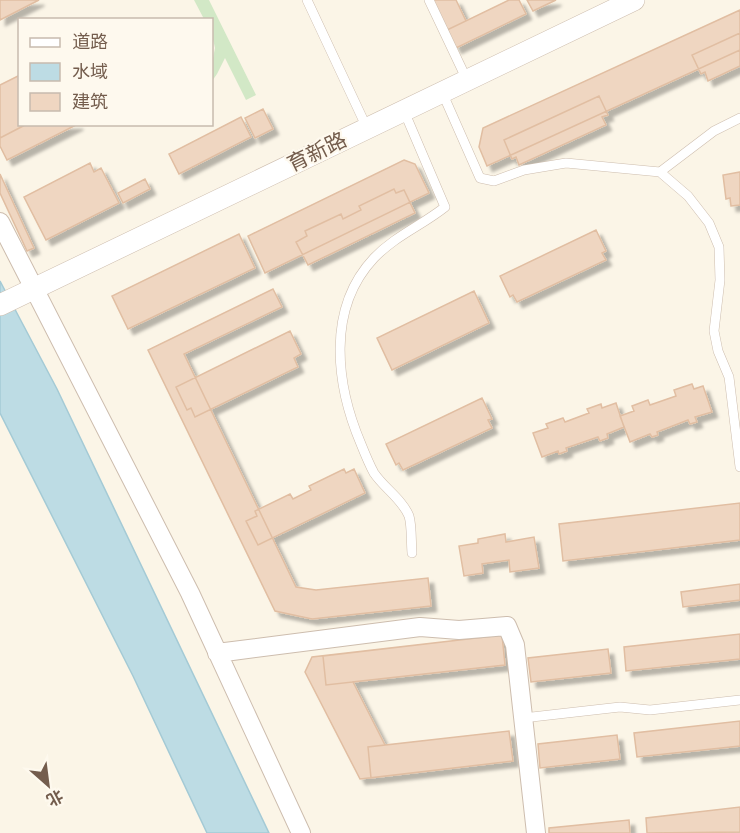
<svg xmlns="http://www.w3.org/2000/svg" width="740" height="833" font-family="Cabin,'Noto Sans SC',sans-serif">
	<defs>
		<filter id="shadow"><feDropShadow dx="5.5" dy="5.5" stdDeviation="1.5" flood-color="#0004"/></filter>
	</defs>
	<rect width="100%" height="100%" fill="#fbf5e7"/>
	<path fill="#d2e8c6" d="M194,0H209L256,95L246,100L225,58L217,74L212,81V63L215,48L212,35V20L204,19Z"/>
	<path fill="#bddce4" stroke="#a4cad5" stroke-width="1.5" d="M0,281L57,389L269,833H207L133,676L0,413Z"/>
	<path fill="#efd6c1" stroke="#e1bea2" stroke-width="1.5" filter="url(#shadow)" d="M0,0H39L0,20Z
		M432,0H456L466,21L447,30Z
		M509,0H519L526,14L456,48L447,30Z
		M527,0H556L533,11Z
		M740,10V50L487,166L479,147L483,128Z
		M740,33V66L708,81L705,72L701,74L692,55Z
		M20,75V124H27L0,138V85Z
		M599,96L608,115L602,117L606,125L519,165L516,157L512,159L504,140Z
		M263,109L273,129L255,138L245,118Z
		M241,117L251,137L179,174L169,154Z
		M27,124H78L7,160L0,146V138Z
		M404,160L415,164L429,193L265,273L248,236Z
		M90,163L94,172L101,168L119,203L46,240L24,197Z
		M740,172V205L731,206L730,198L726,199L723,175Z
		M0,174L34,248L27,251L0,193Z
		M145,179L150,189L123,203L118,193Z
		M394,189L396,193L404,190L415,213L308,265L296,242L307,236L305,231L341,214L343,219L361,210L359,206Z
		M596,230L606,251L602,253L606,260L517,302L513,295L510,297L500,276Z
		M239,234L255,268L128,329L112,296Z
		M273,289L282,307L184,354L296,587L316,590L428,578L431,606L312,619L275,611L148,350Z
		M474,291L489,323L392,370L377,338Z
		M290,331L301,354L294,358L298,367L195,417L191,408L187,410L176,387Z
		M692,384L694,389L703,386L712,412L695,417L697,422L690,424L688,420L657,432L658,435L652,437L650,434L630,442L620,416L634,411L632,406L648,400L650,405L676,396L674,390Z
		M482,398L492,419L488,420L492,428L403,470L399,463L396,465L386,444Z
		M616,403L624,427L607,434L608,438L600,441L598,437L566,448L567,451L559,454L558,451L542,457L533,433L548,428L546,424L563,418L565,422L589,413L587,409L601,404L602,408Z
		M344,469L346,473L354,469L365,493L258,545L246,521L257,516L255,511L290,494L293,499L311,490L309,486Z
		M740,503V540L563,561L559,524Z
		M505,534L506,542L534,537L539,568L510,572L509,560L482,564L483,573L464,576L459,546L478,543V539Z
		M740,584V600L683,607L681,592Z
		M740,634V659L626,671L624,647Z
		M502,635L505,665L326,685L323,656Z
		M502,635L505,665L353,682L385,745L509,731L513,761L360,779L305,672L312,657Z
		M608,649L611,673L531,682L528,658Z
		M740,721V746L637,757L634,733Z
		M509,731L513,761L371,778L368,747Z
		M617,735L620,759L540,768L538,744Z
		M740,807V832L647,833L646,818Z
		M629,820L630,833H549V828Z"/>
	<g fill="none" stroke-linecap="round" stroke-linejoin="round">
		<defs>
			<path id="service" d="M307,0L367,128
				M429,0L467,80
				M442,92L480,178L494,181L524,170L566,163L660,172L688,196L709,223L719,247L720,280L714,331L718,351L729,377L740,467
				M404,111L445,207C421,226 395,236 374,258C326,309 336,385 361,444C365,454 369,464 374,473C384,488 402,499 409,516C412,526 411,542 412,553
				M660,172L714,131L740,118
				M523,718L620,707L650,710L740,700"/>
			<path id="minor" d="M0,222L190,593L301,833
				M217,653L420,627L459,630L507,626L515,645L536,833"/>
			<path id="tertiary" d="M0,305L634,0"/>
		</defs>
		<use href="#service" stroke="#cdbdae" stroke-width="10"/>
		<use href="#minor" stroke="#cdbdae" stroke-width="20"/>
		<use href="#tertiary" stroke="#cdbdae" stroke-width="22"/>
		<use href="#service" stroke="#fff" stroke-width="9"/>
		<use href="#minor" stroke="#fff" stroke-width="18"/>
		<use href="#tertiary" stroke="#fff" stroke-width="21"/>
	</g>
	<g text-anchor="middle" stroke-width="4.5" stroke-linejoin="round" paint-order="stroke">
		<g font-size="21" fill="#745d4d" stroke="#fef9ee">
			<text transform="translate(317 152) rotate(-26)" y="7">育新路</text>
		</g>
	</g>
	<rect x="18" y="18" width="195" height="108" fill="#fef9ee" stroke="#c7bbae" stroke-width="1.5"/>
	<rect x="30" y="38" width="30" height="9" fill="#ffffff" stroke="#c7bbae" stroke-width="1.5"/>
	<text x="72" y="48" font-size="18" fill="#745d4d">道路</text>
	<rect x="30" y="63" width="30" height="18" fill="#bddce4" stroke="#c7bbae" stroke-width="1.5"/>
	<text x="72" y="78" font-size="18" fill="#745d4d">水域</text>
	<rect x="30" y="93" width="30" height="18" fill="#efd6c1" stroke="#c7bbae" stroke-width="1.5"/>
	<text x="72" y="108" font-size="18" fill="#745d4d">建筑</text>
	<g transform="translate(48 785) rotate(152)" stroke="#fef9ee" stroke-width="4.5" paint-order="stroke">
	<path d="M0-4.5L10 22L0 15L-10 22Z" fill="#745d4d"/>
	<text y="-9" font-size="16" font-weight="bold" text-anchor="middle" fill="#745d4d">北</text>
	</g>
</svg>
